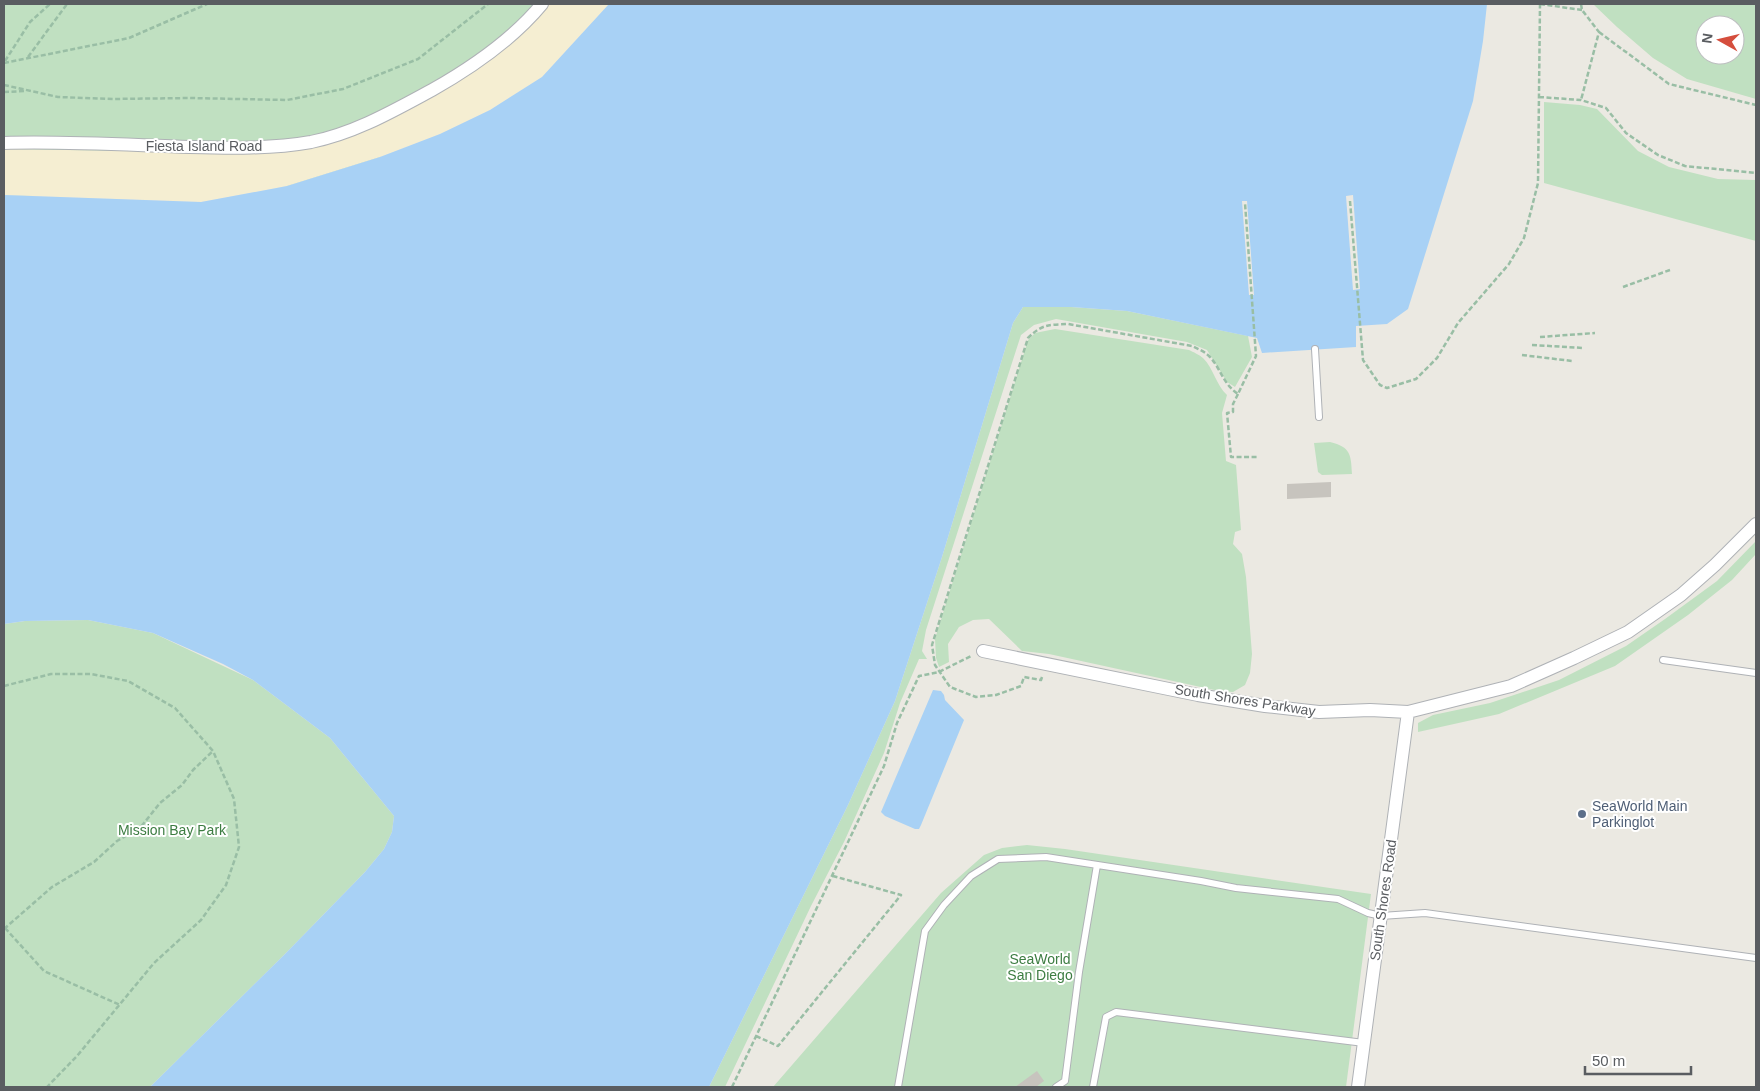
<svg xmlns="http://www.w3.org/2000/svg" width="1760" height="1091" font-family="Helvetica,sans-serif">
	<rect width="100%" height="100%" fill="#ebe9e2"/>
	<path fill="#c0e0c1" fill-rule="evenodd" d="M4,4H609L380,157L287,186L56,196L4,195Z
		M1593,4H1756V99L1687,79L1653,58L1617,27ZM1705,25H1735V55H1705Z
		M1544,102L1580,105L1597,109L1638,151L1669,167L1718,179L1756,180V241L1544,183Z
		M1023,307H1071L1127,311L1248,336L1252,357L1235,387L1227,382L1207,350L1187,342L1056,319L1034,325L1021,335L926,630L922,651L927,659H919L900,703L884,753L844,842L811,906L725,1087H709L848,805L895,701L942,557L1013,323Z
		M1055,329L1189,350C1193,352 1200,355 1203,358C1214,369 1216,385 1227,395L1222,413L1226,461L1236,465L1241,530L1235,532L1233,544L1242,554L1246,577L1252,654L1250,673L1245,685L1233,692L1219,691L1049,654L1022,651L989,619L973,620L959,627L948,644L949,662L939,667L936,658L935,639L1028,340L1035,333Z
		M1330,442C1351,447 1351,455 1352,474L1322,475L1318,472L1314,443Z
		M1756,541V554L1732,580L1688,615L1615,666L1499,714L1418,732V723L1433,715L1490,703L1559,680L1626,646L1665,619L1717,581Z
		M88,620L153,633L253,680L330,738L394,816L392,832L384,849L365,872L284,955L150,1087H4V624L25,621Z
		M1027,845L1065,849L1371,894L1346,1087H773L941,893L984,855L1002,848Z"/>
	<path fill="#f5eed2" d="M547,4H609L542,77L490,110L440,134L380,157L287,186L201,202L4,195V149L191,152L283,151L423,102Z"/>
	<path fill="#a8d1f5" d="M609,4H1487L1483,41L1473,101L1408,309L1387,324L1356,326V347L1262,353L1257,338L1127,311L1071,307H1023L1013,323L942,557L895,701L848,805L709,1087H150L284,955L365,872L384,849L392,832L394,816L330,738L253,680L223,664L153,633L88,620L25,621L4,624V195L201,202L287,186L380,157L440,134L490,110L542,77Z
		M933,690L941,691L944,695L945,700L964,720L921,825L919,829H915L885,816L881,812Z"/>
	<path fill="#ebe9e2" d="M1353,195L1360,289L1353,290L1346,196Z
		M1242,201H1247L1254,295H1249Z"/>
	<path fill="#c7c4be" d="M1331,482V497L1287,499V484Z
		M1037,1071L1044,1081L1036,1087H1015Z"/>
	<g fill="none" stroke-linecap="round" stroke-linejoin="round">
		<defs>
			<path id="lane" d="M1315,349L1319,417
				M1663,660L1756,673
				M898,1087L925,931L944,905L971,876L998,859L1046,857L1201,881L1236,888L1338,899L1368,913L1381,916L1425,913L1756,958
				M1056,1087L1065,1081L1079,972L1097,865
				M1093,1087L1106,1017L1116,1012L1364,1043"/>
			<path id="street" d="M4,143C65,141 128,145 190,147C230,148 271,149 311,142C355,133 393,111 432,90C471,68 513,39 542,4
				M983,651L1198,695L1265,706L1319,712L1370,710L1408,712L1511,686L1574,658L1628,632L1681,595L1715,565L1756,524
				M1358,1087L1408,712"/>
		</defs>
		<use href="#lane" stroke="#afb2b6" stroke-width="8"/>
		<use href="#street" stroke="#afb2b6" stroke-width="14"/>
		<path stroke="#99bea5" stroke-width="2.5" stroke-dasharray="5 2.5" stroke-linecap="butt" d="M1540,4L1582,10
			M1581,4L1582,10L1599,32L1581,100
			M1599,32L1669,84L1756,105
			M28,57L67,4
			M5,61L30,22L50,4
			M4,63L129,38L207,4
			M4,85L58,97L113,99L190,98L287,100L343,89L418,59L488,4
			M4,92L25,91
			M1539,97L1581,100L1606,108L1626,133L1658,155L1685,166L1756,173
			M1350,201L1363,360L1380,385L1387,388L1416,379L1437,358L1458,323L1509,264L1524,238L1538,183L1540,4
			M1623,287L1670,270
			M1540,337L1595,333
			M1532,345L1584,348
			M1522,355L1572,361
			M1238,394L1233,404V412L1227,413L1231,457H1258
			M1042,677L1041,680L1024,677L1021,686L996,695L976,697L950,687L935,665L932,645L1028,338C1042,324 1048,325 1068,324L1192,346C1198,349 1204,351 1209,356C1221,368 1222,383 1238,394L1256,356L1245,203
			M4,686L51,674H91L128,681L175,708L213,751L234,799L239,847L226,885L201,920L154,963L77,1056L47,1087
			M5,928L44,971L120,1005
			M4,929L52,887L94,862L117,841L140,828L160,803L182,785L193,770L213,751
			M756,1036L778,1046L901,895L833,876
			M732,1087L884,766L897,723L919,676L939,672L971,656"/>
		<use href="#lane" stroke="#fff" stroke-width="6"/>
		<use href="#street" stroke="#fff" stroke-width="12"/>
	</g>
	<circle fill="#5c6f8a" stroke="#fff" stroke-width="2" cx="1582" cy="814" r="5"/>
	<g text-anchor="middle" stroke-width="4" stroke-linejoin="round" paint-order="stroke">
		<g font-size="14" fill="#5a5d61" stroke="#fff">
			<text x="204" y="151">Fiesta Island Road</text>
			<text transform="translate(1245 700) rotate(9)" y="5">South Shores Parkway</text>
			<text transform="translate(1383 900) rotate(-82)" y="5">South Shores Road</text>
		</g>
		<g font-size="14" fill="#4e5e75" stroke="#fff" text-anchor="start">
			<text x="1592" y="811">SeaWorld Main<tspan x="1592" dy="16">Parkinglot</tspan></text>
		</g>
		<g font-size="14" fill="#3d7d42" stroke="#fff">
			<text x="172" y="835">Mission Bay Park</text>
			<text x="1040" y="964">SeaWorld<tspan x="1040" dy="16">San Diego</tspan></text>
		</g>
	</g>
	<rect width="1760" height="1091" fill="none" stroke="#5a5d61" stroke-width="10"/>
	<g transform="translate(1720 40) rotate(278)"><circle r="24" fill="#ffffff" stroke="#bdbec0"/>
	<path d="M0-4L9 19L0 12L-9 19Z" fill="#d54e3d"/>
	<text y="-8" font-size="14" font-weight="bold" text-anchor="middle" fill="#5a5d61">N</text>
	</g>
	<path d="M1585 1066v8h106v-8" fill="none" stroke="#5a5d61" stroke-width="2.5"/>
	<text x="1592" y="1066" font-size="15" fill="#5a5d61" stroke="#ffffff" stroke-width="4" paint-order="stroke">50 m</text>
</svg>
